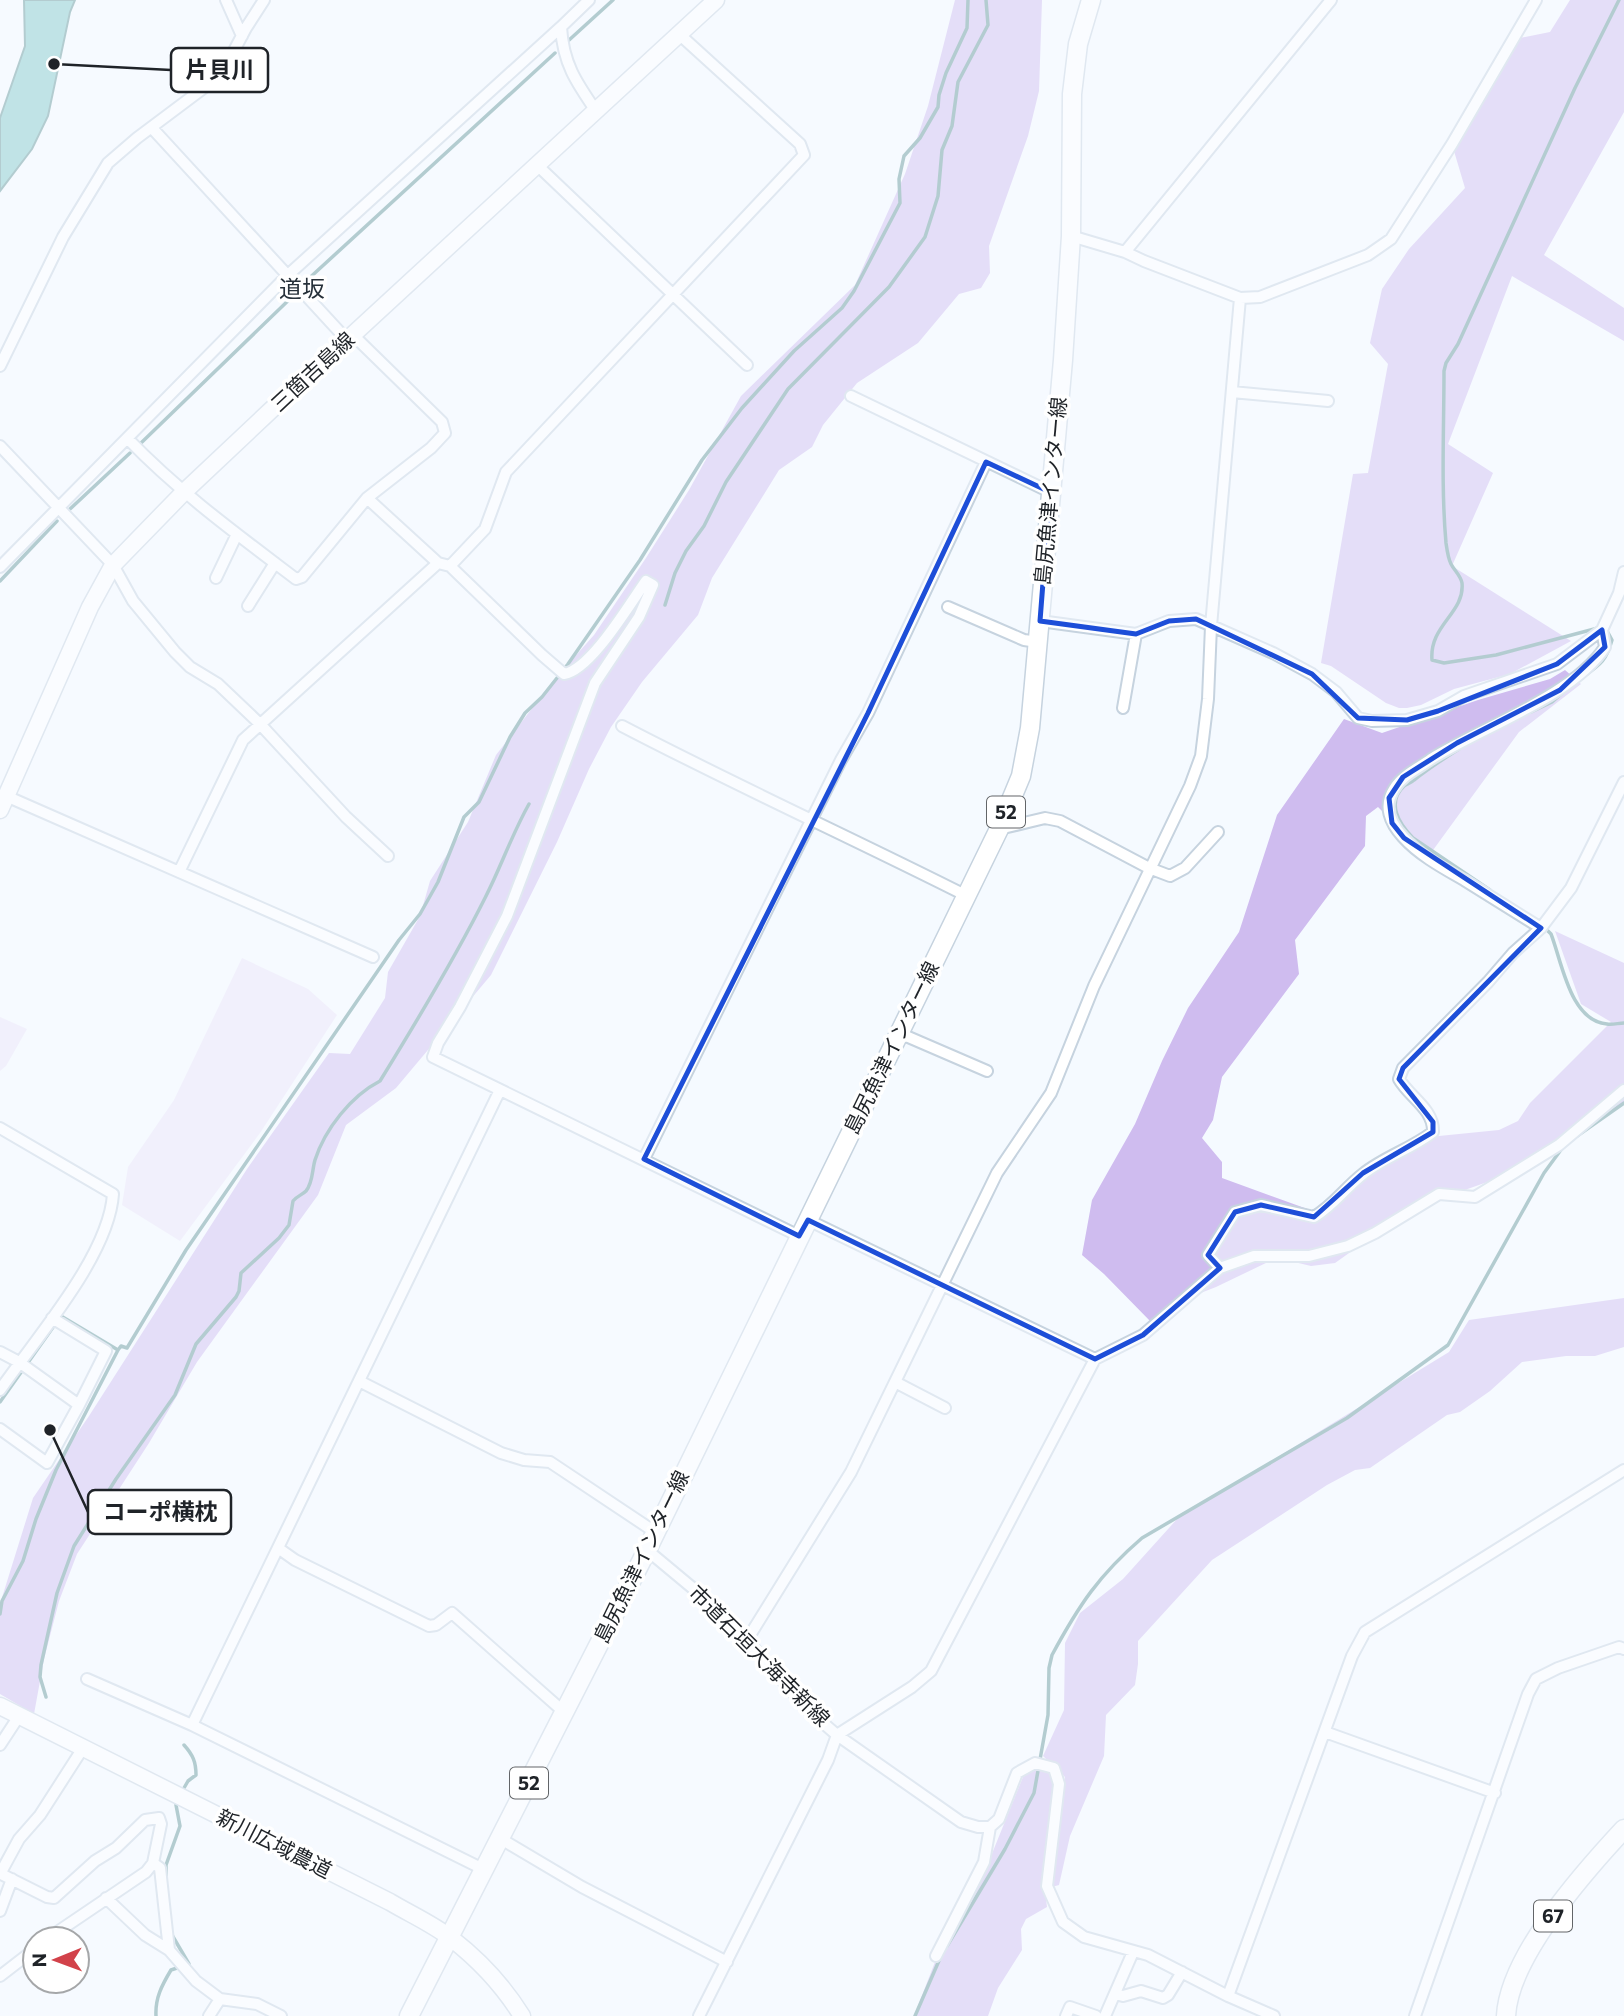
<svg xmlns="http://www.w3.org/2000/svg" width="1624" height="2016" font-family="Commissioner,'Noto Sans JP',sans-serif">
	<rect width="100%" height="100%" fill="#f5faff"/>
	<path fill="#ece5f8" d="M242,958L308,989L337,1015L260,1133L180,1241L122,1205L128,1167L174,1100Z
		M0,1017L27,1029L6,1066L0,1071Z"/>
	<path fill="#cfbcef" d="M955,0H1042L1039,91L1028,136L989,246L990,273L981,288L959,294L918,343L857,383L823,425L812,447L779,470L712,578L698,615L642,682L611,727L589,769L557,842L491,975L396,1088L346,1125L318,1195L197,1362L149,1443L77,1554L59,1601L44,1659L34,1714L0,1694V1604L33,1498L89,1416L247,1169L329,1053L350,1054L385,998L388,972L420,916L430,881L468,822L496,755L554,680L594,635L646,558L689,490L741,396L855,285L905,174L928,106Z
		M1570,0H1624V112L1544,255L1624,308V341L1512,276L1448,444L1493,473L1452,566L1571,641L1510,674L1454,689L1421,705L1407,708H1399L1386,703L1331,666L1321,663L1353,474L1368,473L1388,364L1370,343L1382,289L1409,249L1465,188L1454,151L1520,38L1550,32Z
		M1565,670L1581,684L1519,732L1428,857L1378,807L1366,816L1365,846L1295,940L1299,974L1222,1077L1213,1120L1202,1138L1222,1162V1178L1313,1211L1367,1172L1429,1137L1499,1130L1518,1121L1530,1103L1611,1022L1581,1004L1555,931L1624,963V1103L1569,1140L1542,1148L1493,1180L1411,1209L1335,1263L1311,1266L1290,1261L1268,1262L1216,1287L1175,1303L1151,1322L1104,1274L1082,1255L1092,1200L1135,1124L1162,1061L1188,1008L1239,932L1277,815L1344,719L1382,733L1478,700L1550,679Z
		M1624,1298V1347L1595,1356H1566L1522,1362L1490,1391L1460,1412L1447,1415L1370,1468L1355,1470L1327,1485L1212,1560L1138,1641V1664L1135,1685L1106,1715L1104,1756L1070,1836L1059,1885L1052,1887L1065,1777L1043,1756L1064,1710L1065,1643L1080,1613L1123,1579L1178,1518L1449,1352L1469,1320Z
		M1038,1767L1051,1770L1055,1784L1043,1875L1047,1907L1026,1919L1021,1929L1022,1950L998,1988L988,2016H914L935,1962L987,1866L1023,1777Z"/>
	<path fill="#7fc8c8" stroke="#629698" stroke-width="2" d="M24,0H75L70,12L48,116L32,149L0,191V118L25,46Z"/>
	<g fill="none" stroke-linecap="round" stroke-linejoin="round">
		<path stroke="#629698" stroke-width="3.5" d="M568,41L613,0
			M305,282L555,53
			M141,443L295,294
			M70,509L130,453
			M0,581L57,521
			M665,605L675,573L686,551L704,526L726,482L788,389L889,287L925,237L938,196L942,150L952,126L958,82L988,25L986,0
			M1598,628L1496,655L1444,663L1432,660C1429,625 1465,613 1462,583C1461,576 1454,570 1451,564C1448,558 1447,550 1446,543C1441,487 1444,429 1444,371L1446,363L1458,344L1575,88L1619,0
			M1583,677C1601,664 1606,661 1612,640L1606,629
			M1531,712L1552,702L1566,690
			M1459,749C1443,759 1428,769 1414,780C1411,783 1407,784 1404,786C1386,803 1399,824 1413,838L1490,890
			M1545,928L1551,934C1562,962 1570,1021 1607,1024C1612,1025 1619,1023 1624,1023
			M1577,1136L1624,1103
			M0,1402L61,1316L118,1350
			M0,1614L2,1601L23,1561L36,1519L56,1470L118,1350L121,1346L127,1348L186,1250L399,940L420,914L438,882L464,817L479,802L510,737L525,713L542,697L568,664L640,560L702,460L742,408L794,351L842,308L854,291L900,203L899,179L904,156L920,138L938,107L939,95L946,73L967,28L968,0
			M46,1697L40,1677L41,1665L57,1593L74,1546L116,1479L175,1395L196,1344L236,1297L239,1291L241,1273L279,1238L289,1225L293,1201C297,1196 302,1195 306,1191C313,1183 312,1170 315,1160C325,1129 351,1096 380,1081C417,1021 454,960 485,898C501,867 512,834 529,804
			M184,1788L188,1781L196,1775C196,1762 193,1755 184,1745
			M166,1879V1865L180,1826L176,1805
			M947,1946L1005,1849L1034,1793L1048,1715L1049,1668L1052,1655C1079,1605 1099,1575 1142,1538L1347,1418L1448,1345L1544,1173L1563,1147
			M156,2016C155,1998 162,1985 171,1970L189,1964L172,1935
			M915,2016L941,1956"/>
		<defs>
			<path id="street" d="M226,0L242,36
				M589,0L561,27C563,63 576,82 596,111
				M152,128L347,340
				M537,165L747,365
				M1071,236L1125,252L1144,261L1240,298L1260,297L1368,255L1391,239L1452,144L1536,0
				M1125,252L1331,0
				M0,366L63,237L108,163L137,138L209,84L228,62L246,28L264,0
				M1232,392L1328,401
				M851,396L1050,492
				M128,439C179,492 238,535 296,579L302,577L367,498L431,448L445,433L442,422L353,335
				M0,446L113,565L133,601L175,652L190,667L218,684L260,724L346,817L388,856
				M367,498L438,563L450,566L542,655L564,674C591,670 630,603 646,581L653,585L639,617L595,683L507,916L460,1007L438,1043L433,1057L799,1236
				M450,566L485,529L506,472L804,155L800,144L679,34
				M0,567L288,275L561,27
				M216,578L237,534
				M248,606L275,563
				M948,607L1024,640L1038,642
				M1040,621L1136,634L1169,621L1196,619L1273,653L1312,674L1336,692L1358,718L1372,721L1407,720L1438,711L1464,696L1557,664L1602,630L1619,593L1624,572
				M1123,708L1136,634
				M622,726C735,785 852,838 967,896
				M6,796L373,957
				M999,829L1045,818L1060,821L1149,868L1170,876L1185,868L1218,832
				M179,872L243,740L438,563
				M1541,928C1515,912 1490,896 1464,880C1443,868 1419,855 1403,837C1390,823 1383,806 1394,789C1402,775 1419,768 1431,759C1482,727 1573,696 1605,647L1602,630
				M899,1033L987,1071
				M0,1128L113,1194C109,1256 35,1339 0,1390
				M644,1159L841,760L868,713L986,462
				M808,1220L1095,1359
				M1220,1268L1208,1255L1235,1212L1261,1205L1314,1217C1334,1205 1345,1188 1363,1174C1384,1157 1411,1149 1433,1132C1434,1109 1409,1097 1399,1079L1403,1068L1488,982L1513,953L1541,928L1571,888L1624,782
				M52,1318L106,1351L79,1405
				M0,1352L19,1362L79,1405L47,1463L0,1429
				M359,1381L501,1453L524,1460L550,1462L655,1532
				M895,1382L945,1408
				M278,1548L295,1560L429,1626L436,1625L452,1613L564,1712
				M647,1550L695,1590L747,1640L808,1710L837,1735L961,1822L978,1827H990L999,1819L1017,1773L1035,1763L1054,1768L1059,1784L1047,1886L1063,1922L1084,1937L1148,1955L1228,1996L1274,2016
				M747,1640L851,1472L997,1173L1051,1093L1094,986L1190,786L1201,756L1208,699L1211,626L1240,298
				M87,1679L192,1725
				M1325,1732L1495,1793
				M0,1745L19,1716
				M501,1839L582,1887L727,1962
				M485,1870L192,1725L500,1090
				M0,1874L19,1839L40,1815L83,1748
				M1,1874L47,1897L54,1898L95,1861L116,1848L145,1820L159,1818L161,1824L153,1863
				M106,1898L145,1935L169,1950L196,1981L220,1999
				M0,1911L12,1879
				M47,1939L146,1872L153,1863L160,1868L169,1950
				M936,1956L984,1862L990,1827
				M0,1976L35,1949
				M1115,1994L1123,1996L1141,1991L1163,1998L1168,1995L1182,1972
				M1228,1996L1352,1656L1365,1632L1624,1470
				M209,2016L220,1999L257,2004L281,2016
				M699,2016L828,1760L837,1735L912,1687L931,1671L1095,1359L1143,1335L1220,1268L1254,1256H1309L1348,1246L1375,1233L1439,1194L1475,1197L1559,1145L1624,1090
				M1066,2016L1070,2007L1096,2016
				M1105,2016L1133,1952
				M1415,2016L1528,1694L1536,1679L1558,1668L1619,1647L1624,1649"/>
			<path id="secondary" d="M0,810L90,607L113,565L184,492L270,411L716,0
				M0,1706L390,1902C410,1914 433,1924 452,1939C479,1960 504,1987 522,2016"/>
			<path id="primary" d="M409,2016L647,1550L999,829L1021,776L1030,728L1063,360L1071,236L1072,94L1078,44L1091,0
				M1506,2016C1509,1956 1584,1872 1624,1829"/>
		</defs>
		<use href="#street" stroke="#c6d3df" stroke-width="14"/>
		<use href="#secondary" stroke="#c6d3df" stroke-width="19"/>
		<use href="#primary" stroke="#c6d3df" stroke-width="21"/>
		<use href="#street" stroke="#fff" stroke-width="10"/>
		<use href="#secondary" stroke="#fff" stroke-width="16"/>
		<use href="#primary" stroke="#fff" stroke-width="18"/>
	</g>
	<path d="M0 0H1624V2016H0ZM986,462L1050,492L1040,621L1136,634L1169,621L1196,619L1312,674L1358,718L1407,720L1438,711L1557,664L1602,630L1605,647L1560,690L1457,743L1403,777L1389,798L1392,823L1404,838L1541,928L1403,1068L1399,1079L1433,1122V1132L1363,1173L1314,1217L1261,1205L1235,1212L1208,1255L1220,1268L1143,1335L1095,1359L808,1220L799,1236L644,1159L868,713Z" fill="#f5faff" fill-opacity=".55" fill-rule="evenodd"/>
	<path fill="none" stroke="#1d4ed8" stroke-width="5" stroke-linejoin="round" d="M986,462L1050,492L1040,621L1136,634L1169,621L1196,619L1312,674L1358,718L1407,720L1438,711L1557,664L1602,630L1605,647L1560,690L1457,743L1403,777L1389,798L1392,823L1404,838L1541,928L1403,1068L1399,1079L1433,1122V1132L1363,1173L1314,1217L1261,1205L1235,1212L1208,1255L1220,1268L1143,1335L1095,1359L808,1220L799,1236L644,1159L868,713Z"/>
	<g text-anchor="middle" stroke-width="7" stroke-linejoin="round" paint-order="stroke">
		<g fill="#fff" stroke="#626568" stroke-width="2">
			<rect x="987" y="796.5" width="38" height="31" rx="5"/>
			<rect x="510" y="1767.5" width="38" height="31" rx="5"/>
			<rect x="1534" y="1900.5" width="38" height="31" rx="5"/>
		</g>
		<g font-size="19" font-weight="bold" fill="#1f2328">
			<text x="1006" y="819">52</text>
			<text x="529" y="1790">52</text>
			<text x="1553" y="1923">67</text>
		</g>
		<g font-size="21" fill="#1f2328" stroke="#fff">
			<text transform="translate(313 372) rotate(-43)" y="7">三箇吉島線</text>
			<text transform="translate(1051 491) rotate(-85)" y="7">島尻魚津インター線</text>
			<text transform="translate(892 1048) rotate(-64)" y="7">島尻魚津インター線</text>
			<text transform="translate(642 1557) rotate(-64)" y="7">島尻魚津インター線</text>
			<text transform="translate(759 1656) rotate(45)" y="7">市道石垣大海寺新線</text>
			<text transform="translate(274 1844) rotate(27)" y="7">新川広域農道</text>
		</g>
		<g font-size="23" fill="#27313a" stroke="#fff">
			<text x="302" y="297">道坂</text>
		</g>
	</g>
	<path fill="none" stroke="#1f2328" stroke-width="2.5" d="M54 64L171 70M50 1430L88 1512"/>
	<g fill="#1f2328" stroke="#fff" stroke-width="2.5">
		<circle cx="54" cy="64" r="7"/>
		<circle cx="50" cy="1430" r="7"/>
	</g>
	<g fill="#fff" stroke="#1f2328" stroke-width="2.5">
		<rect x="171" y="48" width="97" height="44" rx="7"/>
		<rect x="88" y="1490" width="143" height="44" rx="7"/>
	</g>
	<g font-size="23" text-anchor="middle" font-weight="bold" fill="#1f2328">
		<text x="220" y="78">片貝川</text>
		<text x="160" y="1520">コーポ横枕</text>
	</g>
	<g transform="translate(56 1960) rotate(269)"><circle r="33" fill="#ffffff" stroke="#a5a7a9" stroke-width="2"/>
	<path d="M0-5L12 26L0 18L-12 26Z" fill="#d2424a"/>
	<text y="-10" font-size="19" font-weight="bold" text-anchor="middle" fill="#1f2328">N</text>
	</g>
</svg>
